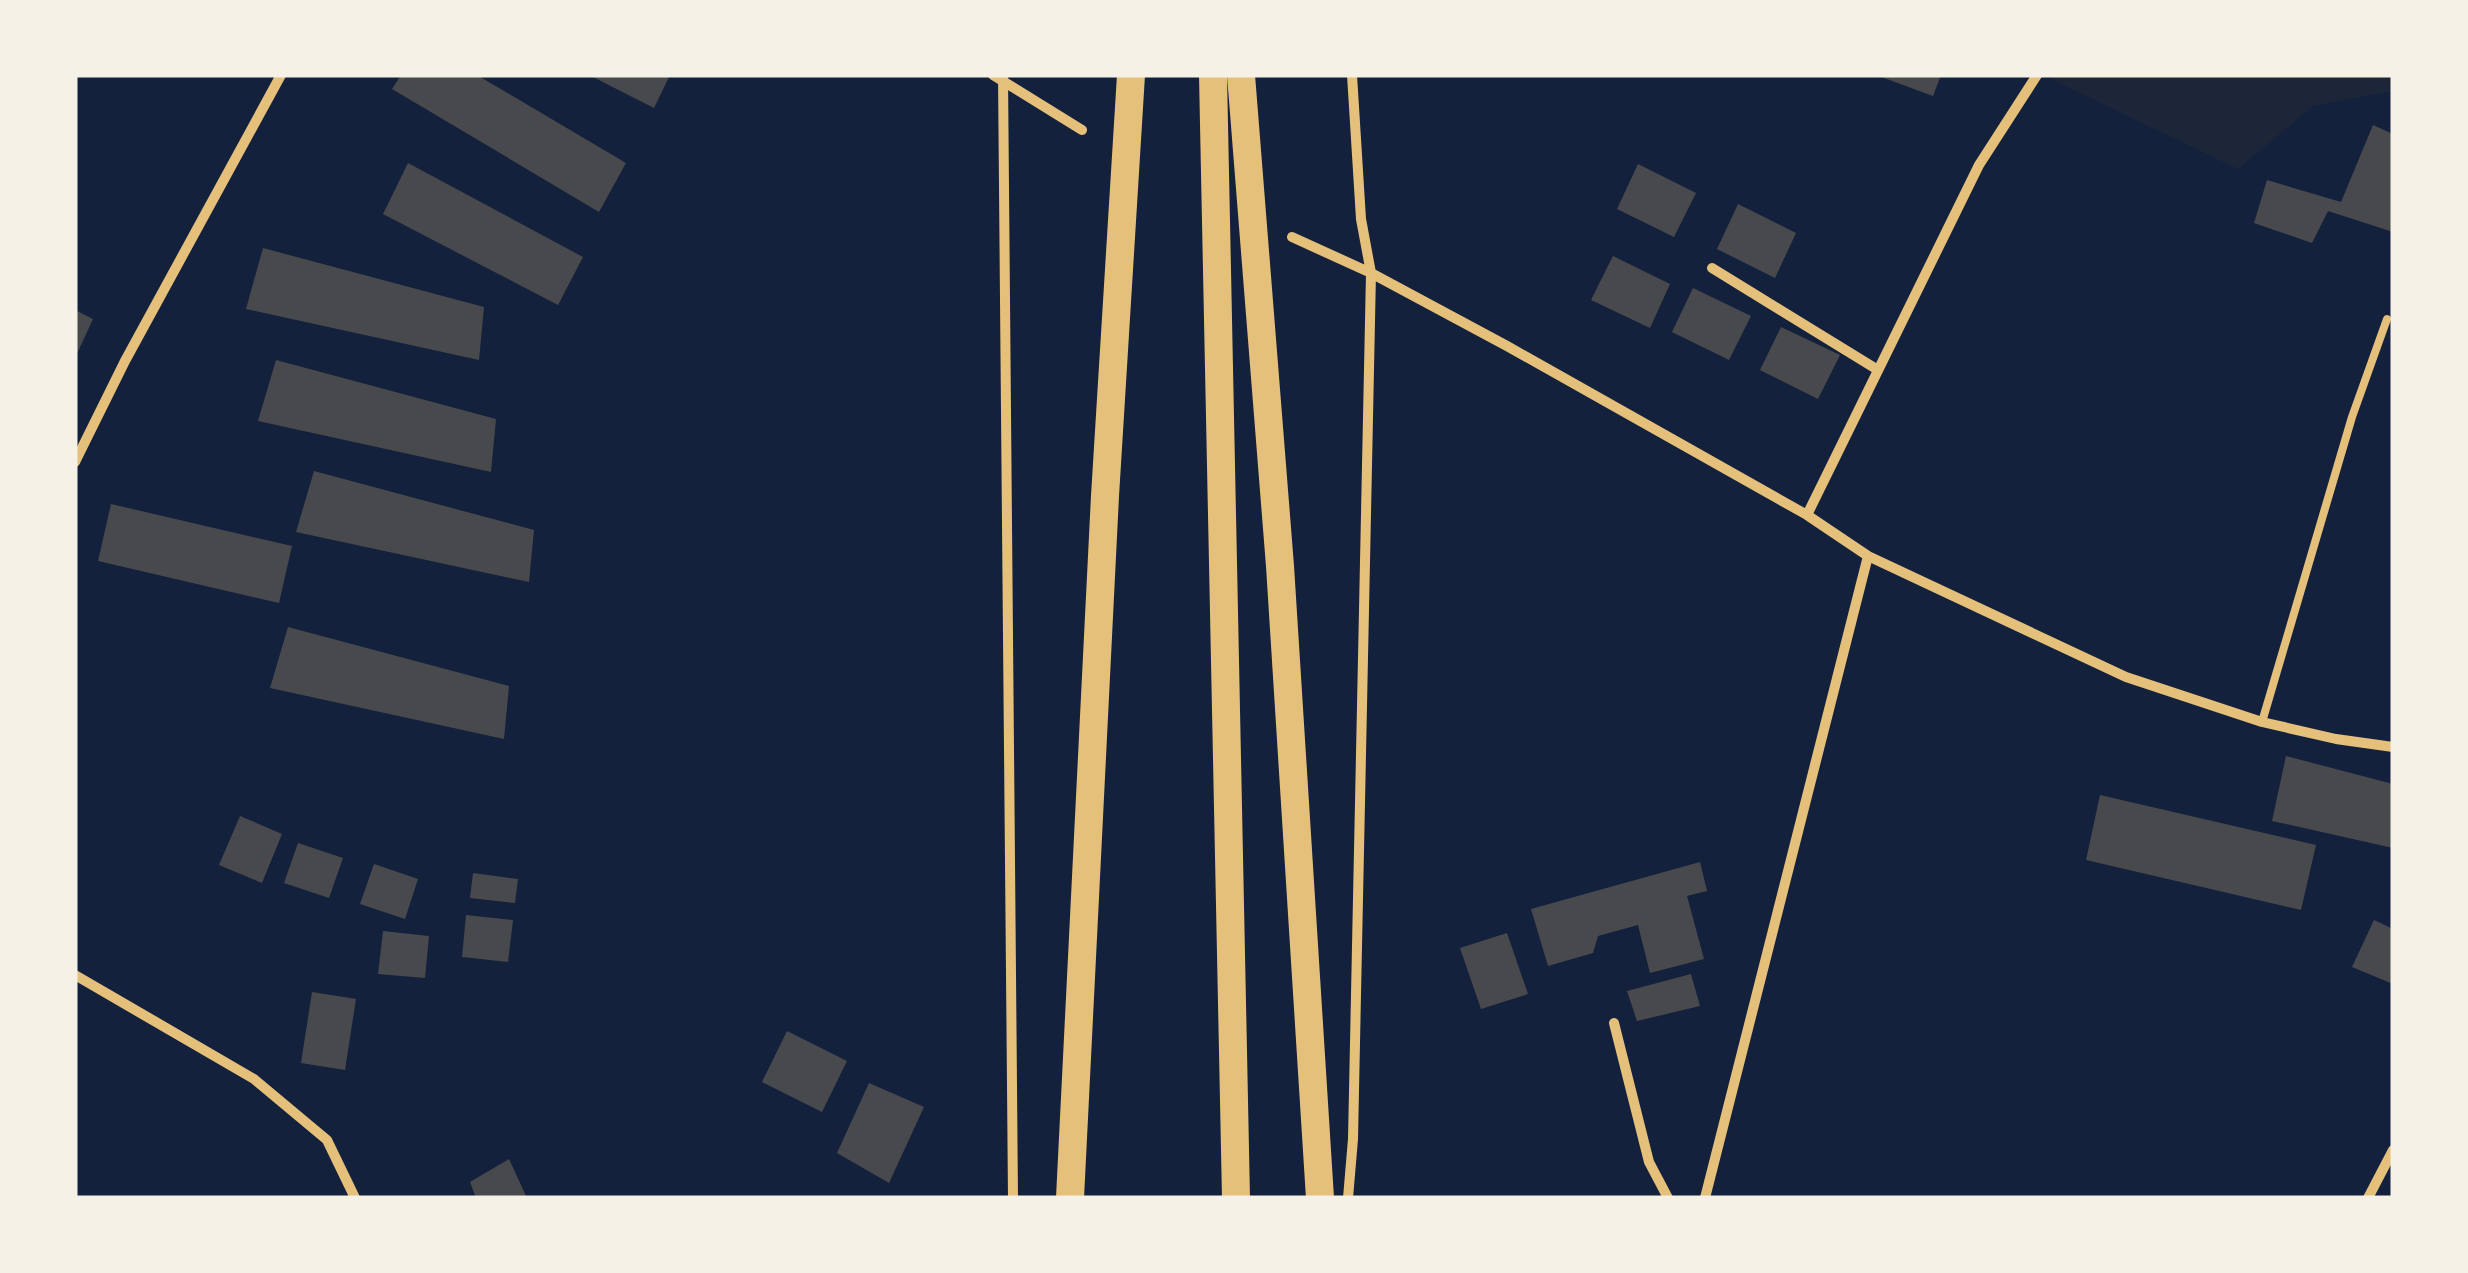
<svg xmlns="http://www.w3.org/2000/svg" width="2468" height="1273" font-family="'Exo 2',sans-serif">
	<rect width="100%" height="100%" fill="#14213d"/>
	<path fill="#1d2539" d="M2058,75H2393V91L2313,106L2238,169L2053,80Z"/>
	<path fill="#48494c" d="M401,75H477L626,163L599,212L392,89Z
		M589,75H670L654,108Z
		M1876,75H1941L1933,96Z
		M2373,125L2393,134V232L2328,211L2312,243L2254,223L2267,180L2341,202Z
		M408,163L583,257L558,305L383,214Z
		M1638,164L1696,193L1674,237L1617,209Z
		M1738,204L1796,233L1775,278L1717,249Z
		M263,248L484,307L479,360L246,309Z
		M1613,256L1670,284L1650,328L1591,300Z
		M1693,288L1751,316L1729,360L1672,332Z
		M75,310L93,319L75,358Z
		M1781,327L1840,355L1818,399L1760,370Z
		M276,360L496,419L491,472L258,421Z
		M314,471L534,530L529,582L296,532Z
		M111,504L292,546L279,603L98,561Z
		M288,627L509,686L504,739L270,688Z
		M2286,756L2393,784V848L2272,821Z
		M2100,795L2316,845L2301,910L2086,860Z
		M240,816L282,834L262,883L219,865Z
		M298,843L343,858L329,898L284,883Z
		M1700,862L1707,891L1687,896L1704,959L1650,973L1638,925L1598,936L1593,953L1548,966L1531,909Z
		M374,864L418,879L405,919L360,904Z
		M473,873L518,879L515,903L470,898Z
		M466,915L513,920L508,962L462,957Z
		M2374,920L2393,929V984L2352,967Z
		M383,931L429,936L425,978L378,974Z
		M1507,933L1528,994L1481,1009L1460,948Z
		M1691,974L1700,1006L1637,1021L1627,991Z
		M312,992L356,999L345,1070L301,1063Z
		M787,1031L847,1061L822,1112L762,1082Z
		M869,1083L924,1107L889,1183L837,1153Z
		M509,1159L527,1198H476L470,1182Z"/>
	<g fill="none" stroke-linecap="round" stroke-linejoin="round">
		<path stroke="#e5c07b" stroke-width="8" d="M2262,722L2352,417L2387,319"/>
		<path stroke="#e5c07b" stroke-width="10" d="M993,75L1082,130
			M1003,75L1013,1198
			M1292,237L1371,273L1507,346L1807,515L1868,556L2126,677L2262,722L2336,739L2393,747
			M1712,268L1878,370
			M75,462L125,361L281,75
			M1807,515L1979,165L2037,75
			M75,975L254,1079L327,1140L355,1198
			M1614,1023L1649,1162L1668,1198
			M1348,1198L1353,1139L1371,273L1361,219L1352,75
			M1705,1198L1868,556
			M2368,1198L2393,1150"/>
		<path stroke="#e5c07b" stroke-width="28" d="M1213,75L1236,1198
			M1241,75L1280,566L1320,1198
			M1070,1198L1105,496L1131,75"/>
	</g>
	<rect width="2468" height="1273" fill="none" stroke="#f6f1e7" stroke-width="155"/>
</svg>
